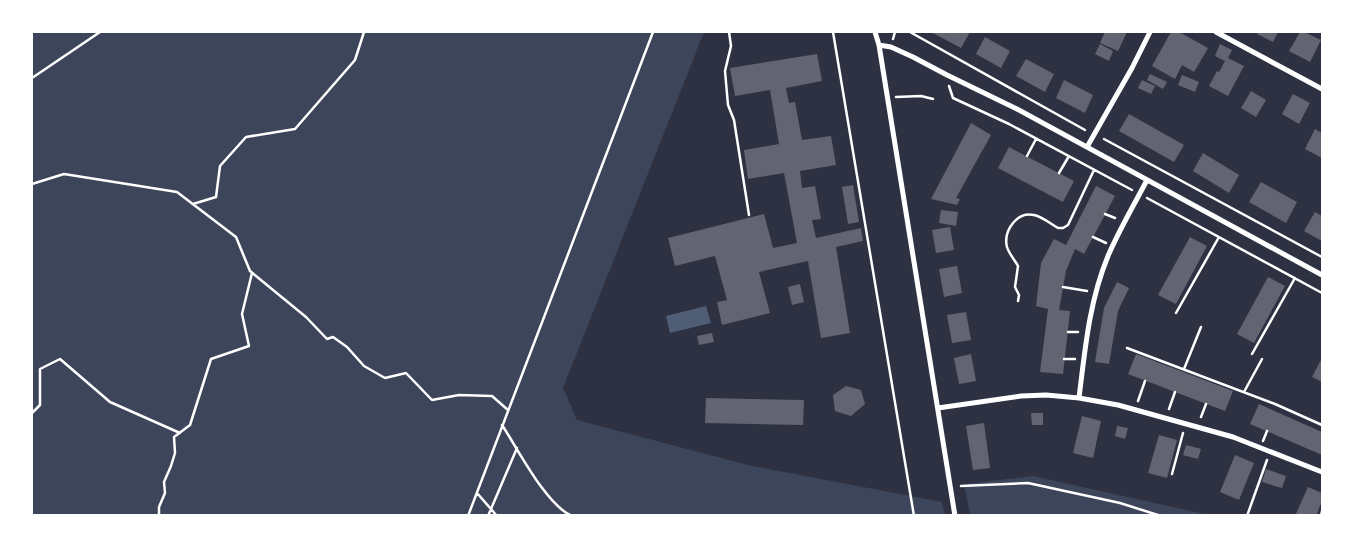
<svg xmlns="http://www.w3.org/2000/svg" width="1354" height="547" font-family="'PT Sans',sans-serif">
	<rect width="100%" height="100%" fill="#2d3142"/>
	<path fill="#3c4559" d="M32,32H704L563,388L577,420L748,465L942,502L945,515H32Z
		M1033,476L1209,515H970L964,484Z"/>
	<path fill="#4f5d75" d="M706,306L711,323L670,333L666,316Z"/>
	<path fill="#626471" d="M931,32H970L961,48Z
		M1105,32H1127L1118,51L1100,43Z
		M1171,32H1179L1208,48L1194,72L1182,65L1175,79L1152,66Z
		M1258,32H1278L1273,42L1257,34Z
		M1300,32H1304L1321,40L1310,62L1289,51Z
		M985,37L1010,51L1001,68L976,54Z
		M1100,44L1113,51L1109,61L1095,54Z
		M1220,44L1232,50L1228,58L1244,66L1228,96L1209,86L1217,71L1219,72L1225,61L1215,56Z
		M817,54L822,81L786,88L789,103L795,102L802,140L831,136L836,165L800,171L802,188L815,186L821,219L812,220L816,238L861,228L863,241L836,247L850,333L821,338L808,261L759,272L770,313L722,325L717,302L727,300L715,256L675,266L668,238L764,214L773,248L797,243L784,173L748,179L744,150L779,144L770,90L735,96L730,68Z
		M1026,59L1054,74L1045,92L1016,76Z
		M1150,74L1167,82L1163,89L1147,80Z
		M1182,75L1199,82L1195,92L1178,85Z
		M1064,80L1093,95L1085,113L1056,98Z
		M1142,80L1155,86L1151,94L1138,88Z
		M1251,91L1266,100L1256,117L1241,108Z
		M1293,94L1310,103L1299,124L1282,114Z
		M1129,114L1184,145L1174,162L1119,131Z
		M971,123L991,135L956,198L960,199L957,205L931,199Z
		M1315,129L1322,133V158L1305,149Z
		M1009,147L1074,181L1063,202L998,168Z
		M1203,153L1239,175L1229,193L1193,171Z
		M1261,182L1297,202L1286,223L1249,202Z
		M853,185L859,222L848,224L842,187Z
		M1096,186L1115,196L1084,254L1075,249L1066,271L1059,310L1070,311L1063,374L1040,372L1048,309L1036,306L1041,263L1054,239L1066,245Z
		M941,210L958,212L956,226L939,223Z
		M1315,212L1322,216V241L1304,231Z
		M950,227L954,250L936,253L932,230Z
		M1190,237L1207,246L1176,304L1158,295Z
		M957,266L962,293L944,297L939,269Z
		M1268,277L1285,286L1254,343L1237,334Z
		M1117,282L1129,288L1118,311L1109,364L1095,362L1104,308Z
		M800,284L804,302L792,305L788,287Z
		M966,312L971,340L952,343L947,315Z
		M712,333L714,342L699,345L697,336Z
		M971,354L976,381L959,384L954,358Z
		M1136,354L1233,391L1225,411L1128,374Z
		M1322,358V382L1312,377Z
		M846,386L861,390L865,404L851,416L835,411L833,395Z
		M706,398L804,400L803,425L705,423Z
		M1259,404L1322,432V455L1250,424Z
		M1031,413H1043V425H1032Z
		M1082,416L1101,421L1093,458L1073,453Z
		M984,423L990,468L973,470L966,426Z
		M1117,426L1128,428L1125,439L1115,436Z
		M1159,435L1177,440L1167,478L1148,473Z
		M1186,445L1201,449L1198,459L1183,455Z
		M1235,455L1254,463L1239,500L1220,492Z
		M1266,469L1286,476L1282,488L1262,482Z
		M1308,487L1322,493V501L1316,516H1295Z"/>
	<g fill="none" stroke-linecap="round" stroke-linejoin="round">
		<path stroke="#fff" stroke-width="2.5" d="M729,32L731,46L725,71L728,105L734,120L749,215
			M833,32L914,516
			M910,32L1085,130
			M893,39L895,32
			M32,78L100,32
			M949,86L953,98L1009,124L1132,190
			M896,97L921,96L933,99
			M1104,139L1322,257
			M1027,156L1036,139
			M1059,173L1069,156
			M32,184L64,174L177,192L236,237L250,271L306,317L327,339L333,337L347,347L364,366L385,378L406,373L432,400L459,395L492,396L508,410
			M1147,198L1322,293
			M193,204L216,197L220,166L246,137L295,129L355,60L364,32
			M1105,214L1115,218
			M1093,237L1106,243
			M1063,287L1087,291
			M1018,301L1019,295L1015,287L1018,266C1015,260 1009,254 1007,247C1003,231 1017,211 1034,215C1043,217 1051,224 1058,228H1063L1068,225L1094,170
			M1176,313L1219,237
			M1068,332H1078
			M1127,348L1275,404L1322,425
			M1252,354L1295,278
			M1064,359H1075
			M1184,369L1201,327
			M1244,392L1262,359
			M1138,401L1145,381
			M1169,409L1175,392
			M32,413L40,405V369L60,359L110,402L180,433
			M1201,417L1206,404
			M502,425C518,449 546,505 572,516
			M1263,441L1267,431
			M1172,474L1183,433
			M961,486L1028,483L1120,503L1161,516
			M477,493L497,516
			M159,516V507L165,493L164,482L171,466L175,453L174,437L190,425L211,359L249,346L242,314L252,273
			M468,516L653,32
			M488,516L517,448
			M1247,516L1267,460
			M1321,516L1322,511"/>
		<path stroke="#fff" stroke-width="5" d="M875,32L879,45L955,516
			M1216,32L1322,89
			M879,45L891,47L913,57L947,75L1017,109L1322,275
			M1087,147L1132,68L1150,32
			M1079,398C1085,350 1089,302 1108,256C1119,230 1134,205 1147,180
			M938,408L1021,396L1046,395L1079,398L1118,405L1233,437L1322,472"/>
	</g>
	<rect width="1354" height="547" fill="none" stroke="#ffffff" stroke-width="66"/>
</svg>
